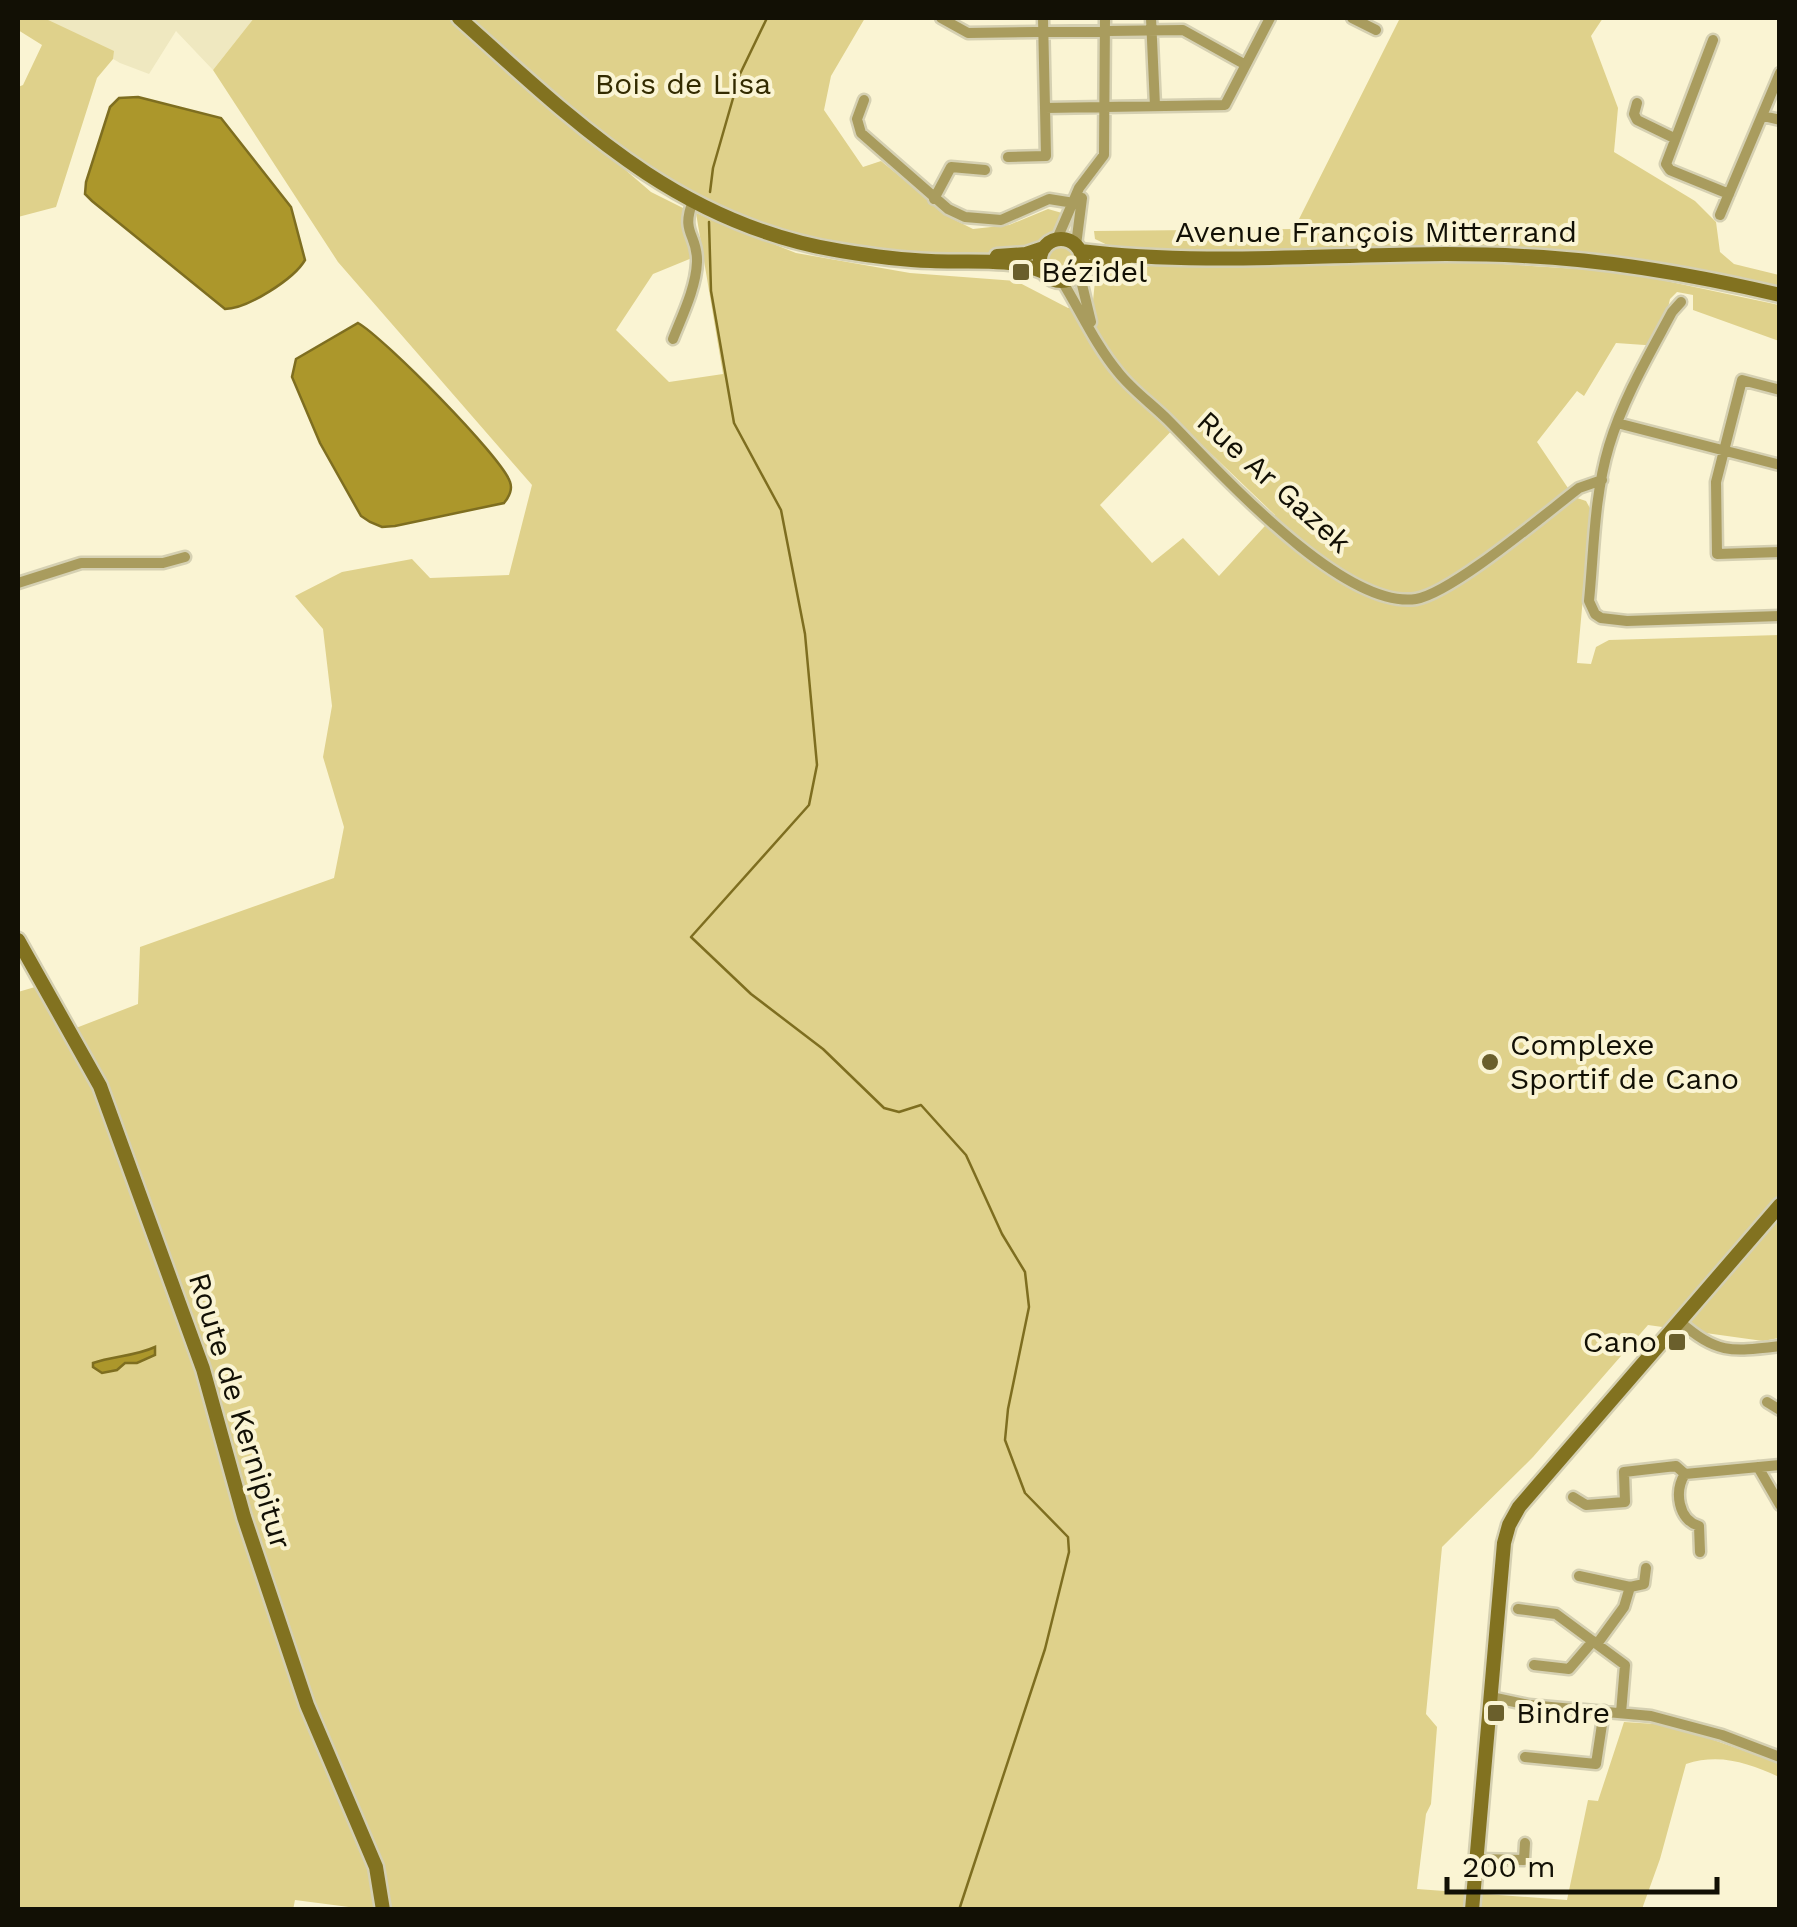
<svg xmlns="http://www.w3.org/2000/svg" width="1797" height="1927" font-family="'Work Sans',sans-serif">
	<rect width="100%" height="100%" fill="#faf4d3"/>
	<path fill="#efe8c0" d="M44,18H254L213,70L176,31L149,74L120,63Z"/>
	<path fill="#dfd18b" fill-rule="evenodd" d="M18,18H44L114,51L113,59L97,78L56,207L18,217V87L23,85L42,45L18,30Z
		M254,18H449L651,192L683,208L682,225L692,258L653,274L616,330L669,382L723,374L696,213L796,253L910,273L1016,281L1068,308L1093,301L1095,281L1103,274L1162,264L1321,266L1442,260L1624,272L1779,305V341L1693,310V295L1677,292L1670,299L1659,346L1616,343L1584,396L1577,391L1537,442L1574,497L1586,501L1591,510L1577,663L1591,664L1596,647L1609,640L1779,635V1338L1763,1341L1648,1325L1533,1457L1442,1547L1426,1714L1437,1727L1431,1804L1426,1814L1417,1889L1567,1900L1588,1800L1598,1801L1624,1722L1671,1725L1779,1763V1777C1748,1763 1720,1753 1686,1764L1660,1859L1642,1909L372,1910L295,1900L293,1910H18V992L35,987L63,1033L138,1004L140,947L334,878L344,827L323,757L332,706L323,629L295,596L342,572L412,559L430,578L509,575L532,485L338,262L213,70ZM1179,423L1275,515L1219,576L1183,538L1152,563L1100,505Z
		M470,18H865L831,76L824,110L863,167L881,161L951,218L973,229L1009,225L1048,209L1062,213L1054,233L1035,247L988,253H893L830,245L756,222L659,175L598,132Z
		M1400,18H1603L1591,36L1618,108L1614,152L1695,201L1716,222L1720,252L1734,264L1779,275V287C1566,235 1342,250 1124,253L1095,239L1094,231L1294,229Z
		M1047 260a15 15 0 1 1 30 0a15 15 0 1 1-30 0Z"/>
	<path fill="#ac972b" stroke="#7e6e20" stroke-width="2.5" d="M138,97L221,118L291,207L305,260C294,279 247,309 225,309L92,201L85,194L86,182L110,107L119,98Z
		M358,323C382,336 503,458 510,482C513,490 509,497 504,503L395,526L382,527L370,522L361,516L320,443L292,377L296,359Z
		M155,1347V1355L137,1363H125L117,1370L102,1373L93,1367V1363C113,1356 136,1356 155,1347Z"/>
	<g fill="none" stroke-linecap="round" stroke-linejoin="round">
		<path stroke="#7e6e20" stroke-width="2.5" d="M710,192L713,168L740,74L767,18
			M709,222L711,291L734,423L781,510L805,634L817,765L809,805L691,937L751,994L823,1049L884,1108L899,1112L921,1105L966,1155L1002,1234L1025,1272L1029,1307L1008,1409L1005,1440L1025,1493L1068,1537L1069,1552L1045,1649L959,1910"/>
		<defs>
			<path id="street" d="M941,18L968,33L1183,30L1244,64
				M1043,18L1045,108L1225,105L1270,18
				M1151,18L1155,106
				M1352,18L1376,30
				M1713,40L1666,164L1670,170L1729,194
				M864,100L857,119L861,133L948,209L965,217L1001,220L1049,199L1080,204
				M1637,103L1634,114L1637,120L1674,138
				M1763,116L1780,120
				M1008,157L1046,156L1045,108
				M934,199L951,167L985,170
				M1720,215L1780,73
				M1057,239L1079,188L1104,155L1105,18
				M1076,245L1082,198
				M1079,272L1091,322
				M1062,281C1080,310 1096,346 1118,372C1132,390 1152,404 1168,420C1217,469 1342,610 1416,599C1452,593 1545,514 1579,488L1602,480
				M1681,302L1672,312C1649,355 1623,399 1609,446C1594,496 1594,550 1589,601L1595,614L1601,618L1627,621L1780,616
				M673,339C682,316 696,288 697,262C698,234 680,234 693,201
				M1780,390L1742,380L1716,482L1717,554L1780,552
				M1617,423L1780,465
				M18,583L81,563H163L185,557
				M1679,1321C1717,1354 1730,1352 1780,1346
				M1767,1402L1780,1410
				M1758,1467L1780,1505
				M1685,1474C1674,1491 1678,1520 1699,1526L1700,1552
				M1573,1497L1586,1505L1625,1502L1624,1472L1676,1466L1685,1474L1780,1465
				M1579,1576L1630,1587
				M1518,1609L1556,1614L1625,1665L1621,1713
				M1597,1644L1624,1607L1630,1587L1644,1584L1646,1568
				M1534,1665L1569,1669L1593,1641
				M1491,1697L1529,1705L1651,1716L1722,1735L1780,1757
				M1525,1757L1596,1764L1604,1711
				M1477,1859L1524,1860L1525,1843"/>
			<path id="secondary" d="M459,18C575,122 678,225 841,251C871,256 901,260 931,261C968,263 1010,257 1044,272
				M1040 260a21 21 0 1 1 42 0a21 21 0 1 1-42 0Z
				M1080,251C1227,269 1376,248 1523,256C1610,260 1695,275 1780,295
				M997,256L1026,254L1044,248
				M1081,268L1124,262
				M18,940L100,1086L203,1369L244,1517L307,1705L376,1867L383,1910
				M1472,1910L1504,1543L1509,1525L1519,1507L1780,1205"/>
		</defs>
		<use href="#street" stroke="#d5d0b2" stroke-width="15"/>
		<use href="#secondary" stroke="#d5d0b2" stroke-width="19"/>
		<use href="#street" stroke="#a99c5e" stroke-width="10"/>
		<use href="#secondary" stroke="#827220" stroke-width="14"/>
	</g>
	<g fill="#6a5f2c" stroke="#faf4d3" stroke-width="4">
		<rect x="1011" y="262" width="20" height="20" rx="5"/>
		<circle cx="1490" cy="1062" r="10"/>
		<rect x="1667" y="1332" width="20" height="20" rx="5"/>
		<rect x="1486" y="1703" width="20" height="20" rx="5"/>
	</g>
	<g text-anchor="middle" stroke-width="8" stroke-linejoin="round" paint-order="stroke">
		<g font-size="30" fill="#332b00" stroke="#faf4d3">
			<text x="683" y="94">Bois de Lisa</text>
		</g>
		<g font-size="30" fill="#121005" stroke="#faf4d3">
			<text x="1376" y="242">Avenue François Mitterrand</text>
			<text transform="translate(1274 482) rotate(42)" y="10">Rue Ar Gazek</text>
			<text transform="translate(240 1411) rotate(73)" y="10">Route de Kernipitur</text>
		</g>
		<g font-size="30" fill="#121005" stroke="#faf4d3" text-anchor="start">
			<text x="1041" y="282">Bézidel</text>
			<text x="1510" y="1055">Complexe<tspan x="1510" dy="34">Sportif de Cano</tspan></text>
			<text x="1657" y="1352" text-anchor="end">Cano</text>
			<text x="1516" y="1723">Bindre</text>
		</g>
	</g>
	<rect width="1797" height="1927" fill="none" stroke="#121005" stroke-width="40"/>
	<path d="M1447 1877v15h270v-15" fill="none" stroke="#121005" stroke-width="5"/>
	<text x="1462" y="1877" font-size="30" fill="#121005" stroke="#faf4d3" stroke-width="8" paint-order="stroke">200 m</text>
</svg>
